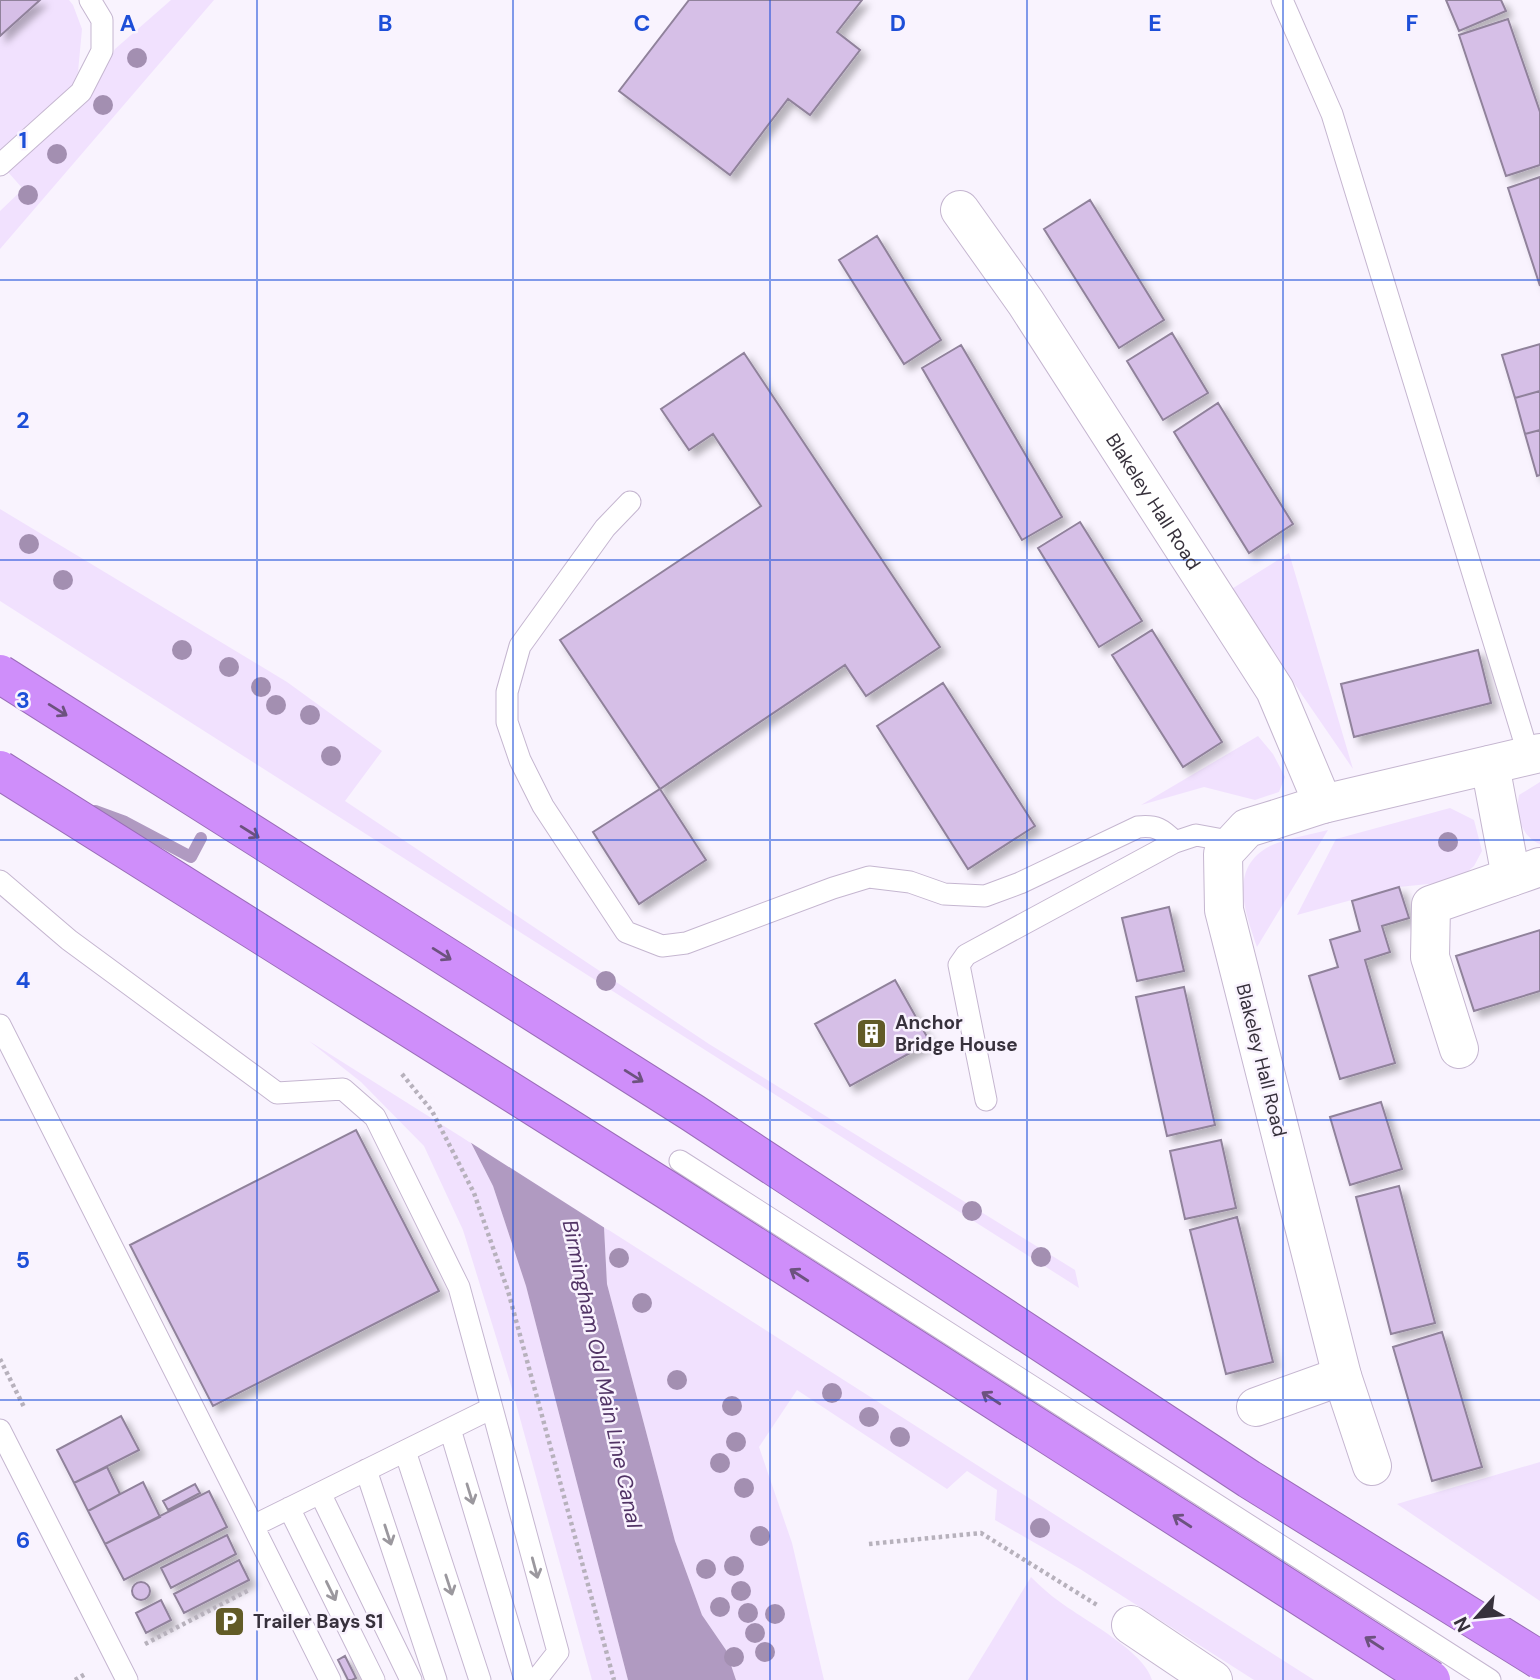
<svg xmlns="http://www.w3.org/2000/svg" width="1540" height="1680" font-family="'DM Sans',sans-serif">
	<defs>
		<filter id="shadow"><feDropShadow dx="6" dy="6" stdDeviation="3.5" flood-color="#0004"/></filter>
	</defs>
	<rect width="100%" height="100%" fill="#f9f3fe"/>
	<path fill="#f1e1fe" d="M40,0H69L73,5L82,29L78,72L71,88L0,153V36Z
		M171,0H214L0,249V211L23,189L8,172L86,101L115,49Z
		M0,509L287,682L382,751L345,801L709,1044L1075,1270L1079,1288L0,601Z
		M1289,553L1353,769L1230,590Z
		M1258,736L1273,754L1285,777L1279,792L1255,800L1204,787L1141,805Z
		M1540,782V844C1521,837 1515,813 1519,795Z
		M1450,808L1474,820L1482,851L1474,866L1464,875L1448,882L1399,887L1297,915L1336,839Z
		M1328,830L1257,947C1245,912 1228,868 1270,846C1287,838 1309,835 1328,830Z
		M309,1041L471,1143L493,1186L526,1286L628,1680H592L510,1382L463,1230L424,1146L361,1082Z
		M604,1227L1314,1680H1254L1080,1569L995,1520L997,1490L967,1471L947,1489L797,1390L759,1447L792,1543L824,1680H736L726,1650L702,1615L675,1541L607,1284Z
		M1540,1462V1601L1397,1504L1407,1501Z
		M1031,1577C1040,1586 1050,1595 1060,1602C1084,1620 1144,1651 1152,1680H968Z"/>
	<path fill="#b09ac1" d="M97,730L604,1227L607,1284L675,1541L702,1615L726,1650L736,1680H628L526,1286L493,1186L464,1129L400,1046L199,855Z"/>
	<path fill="#f9f3fe" d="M0,710L98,727L188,771L319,851L435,918L506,982L546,1052L594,1146L608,1230L465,1139L397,1048L286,935L197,858L121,817L0,780Z"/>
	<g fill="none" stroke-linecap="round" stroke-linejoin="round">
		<path stroke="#b09ac1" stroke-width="12" d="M95,811L125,822L191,857L201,838"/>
	</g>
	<path fill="#d6bfe7" stroke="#90829b" stroke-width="2" filter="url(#shadow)" d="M0,0H40L0,36Z
		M689,0H862L837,32L860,50L810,115L788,99L730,175L619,91Z
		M1446,0H1501L1506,11L1459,31Z
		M1508,19L1540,112V165L1506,176L1459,35Z
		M1540,177V286L1508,188Z
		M1090,200L1164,320L1119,348L1044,229Z
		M877,236L941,340L904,364L839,260Z
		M1172,333L1208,393L1163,420L1127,361Z
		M1540,344V391L1515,398L1502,355Z
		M961,345L1062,517L1022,540L922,368Z
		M744,353L940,647L866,696L845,665L660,789L560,640L761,506L713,434L689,450L661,409Z
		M1540,391V430L1525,434L1515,398Z
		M1218,403L1293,524L1249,553L1174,432Z
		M1540,430V475L1537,476L1525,434Z
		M1080,522L1142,621L1099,647L1038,548Z
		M1152,630L1222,742L1183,767L1112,655Z
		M1478,650L1491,703L1354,737L1341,684Z
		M943,683L1035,826L968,869L877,726Z
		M660,789L706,860L639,904L593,832Z
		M1399,887L1409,918L1382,926L1390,952L1365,960L1395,1063L1340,1079L1309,976L1338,967L1330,940L1360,931L1352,901Z
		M1169,907L1184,971L1137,981L1122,918Z
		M1540,930V991L1474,1011L1456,956Z
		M895,980L930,1042L850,1086L815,1024Z
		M1184,987L1215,1125L1167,1136L1136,997Z
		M1381,1102L1402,1169L1350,1185L1330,1117Z
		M356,1130L439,1291L213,1406L130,1245Z
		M1221,1140L1236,1208L1185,1219L1170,1151Z
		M1399,1186L1435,1323L1391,1334L1356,1197Z
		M1237,1217L1273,1362L1226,1374L1190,1230Z
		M1442,1332L1482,1467L1432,1481L1393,1347Z
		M121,1416L139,1450L74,1483L57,1450Z
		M107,1467L120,1494L88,1511L74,1483Z
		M143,1482L160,1517L105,1544L88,1511Z
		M195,1484L200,1493L168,1510L163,1501Z
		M209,1491L227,1527L124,1580L105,1544Z
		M227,1535L236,1554L171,1588L161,1568Z
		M239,1560L249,1580L184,1613L174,1594Z
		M132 1591a9 9 0 1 1 18 0a9 9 0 1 1-18 0Z
		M161,1600L171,1620L146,1633L136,1613Z
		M345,1656L356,1678L352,1680H348L338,1660Z"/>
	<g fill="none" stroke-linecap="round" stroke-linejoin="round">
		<defs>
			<path id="lane" d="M1282,0L1332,114L1529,756
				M0,165L81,92L102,51V20L90,0
				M630,502L605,528L520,646L507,692V722L520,760L543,806L626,932L662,946L686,943L833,888L869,877L910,882L944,894L985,896L1020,883L1138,827C1156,825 1162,829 1175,842
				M0,881L69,940L277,1093L343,1089L375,1117L459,1287L492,1408L320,1493
				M0,1025L253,1526L320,1493L411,1680
				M986,1100L959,965L966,955L1175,842L1196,835L1234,842
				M680,1161L1490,1680
				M492,1408L558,1652L536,1680
				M450,1429L525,1680
				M0,1430L127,1680
				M405,1451L480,1680
				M366,1470L436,1680
				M289,1508L374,1680
				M253,1526L330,1680"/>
			<g id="street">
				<path id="s1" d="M960,210L1026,303L1275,690L1323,804"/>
				<path d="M1490,765L1511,877"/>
				<path d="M1459,1049L1430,957L1431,905L1540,867"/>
				<path d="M1256,1407L1342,1376"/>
				<path d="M1372,1466L1342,1376L1224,910L1223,854L1247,828L1270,821L1323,804L1540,753"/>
				<path d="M1131,1625L1213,1680"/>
			</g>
		</defs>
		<use href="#lane" stroke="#c5b6d0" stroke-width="23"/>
		<use href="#street" stroke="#c5b6d0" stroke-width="40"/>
		<path stroke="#b7b1bc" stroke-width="4.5" stroke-dasharray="3.5 3.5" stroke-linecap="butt" d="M402,1074L432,1111L474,1193L508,1291L614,1680
			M0,1359L25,1409
			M869,1544L981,1533L1097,1605
			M145,1644L249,1590
			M75,1680L87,1673"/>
		<use href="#lane" stroke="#fff" stroke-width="21"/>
		<use href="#street" stroke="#fff" stroke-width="38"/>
		<defs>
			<path id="highway-bridge" d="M0,674L693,1113L1249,1479L1540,1660
				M0,770L667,1190L1431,1680"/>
		</defs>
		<use href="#highway-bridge" stroke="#9a6db8" stroke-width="40" stroke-linecap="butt"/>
		<use href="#highway-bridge" stroke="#cf8efa" stroke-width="38"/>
	</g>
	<g fill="#a38fb1">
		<circle cx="137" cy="58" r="10"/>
		<circle cx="103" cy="105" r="10"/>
		<circle cx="57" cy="154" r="10"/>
		<circle cx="28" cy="195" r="10"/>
		<circle cx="29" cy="544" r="10"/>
		<circle cx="63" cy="580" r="10"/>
		<circle cx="182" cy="650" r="10"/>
		<circle cx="229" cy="667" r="10"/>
		<circle cx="261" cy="687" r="10"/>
		<circle cx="276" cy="705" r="10"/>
		<circle cx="310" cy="715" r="10"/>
		<circle cx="331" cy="756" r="10"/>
		<circle cx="1448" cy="842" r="10"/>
		<circle cx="606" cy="981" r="10"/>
		<circle cx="972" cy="1211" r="10"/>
		<circle cx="1041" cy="1257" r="10"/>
		<circle cx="619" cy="1258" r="10"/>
		<circle cx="642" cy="1303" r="10"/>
		<circle cx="677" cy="1380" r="10"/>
		<circle cx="832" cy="1393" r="10"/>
		<circle cx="732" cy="1406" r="10"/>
		<circle cx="869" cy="1417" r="10"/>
		<circle cx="900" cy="1437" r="10"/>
		<circle cx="736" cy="1442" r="10"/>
		<circle cx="720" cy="1463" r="10"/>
		<circle cx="744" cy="1488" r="10"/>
		<circle cx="1040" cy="1528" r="10"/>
		<circle cx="760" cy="1536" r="10"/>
		<circle cx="734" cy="1566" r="10"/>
		<circle cx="706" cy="1569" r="10"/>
		<circle cx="741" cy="1591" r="10"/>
		<circle cx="720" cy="1607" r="10"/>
		<circle cx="748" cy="1613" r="10"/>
		<circle cx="775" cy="1614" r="10"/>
		<circle cx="755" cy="1633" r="10"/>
		<circle cx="765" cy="1652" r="10"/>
		<circle cx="734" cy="1657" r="10"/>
	</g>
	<defs><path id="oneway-shaft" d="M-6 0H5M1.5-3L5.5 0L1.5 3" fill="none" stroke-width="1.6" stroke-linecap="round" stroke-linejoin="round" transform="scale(1.75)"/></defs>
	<g stroke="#6c527e">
		<use href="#oneway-shaft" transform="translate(58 710) rotate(32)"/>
		<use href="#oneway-shaft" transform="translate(250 832) rotate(32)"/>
		<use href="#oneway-shaft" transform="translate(442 954) rotate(32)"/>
		<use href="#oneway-shaft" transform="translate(634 1076) rotate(32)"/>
		<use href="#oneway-shaft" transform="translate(799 1275) rotate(-147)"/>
		<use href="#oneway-shaft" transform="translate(991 1398) rotate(-147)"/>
		<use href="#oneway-shaft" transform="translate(1182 1521) rotate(-147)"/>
		<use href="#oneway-shaft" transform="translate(1374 1643) rotate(-147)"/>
	</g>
	<g stroke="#9b989e">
		<use href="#oneway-shaft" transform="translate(470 1494) rotate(73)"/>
		<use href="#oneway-shaft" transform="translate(388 1535) rotate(72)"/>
		<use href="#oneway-shaft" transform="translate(535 1568) rotate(75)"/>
		<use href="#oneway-shaft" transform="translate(449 1585) rotate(72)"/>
		<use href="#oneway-shaft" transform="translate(331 1591) rotate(64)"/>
	</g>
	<path fill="none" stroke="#1d4ed8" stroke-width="2" stroke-opacity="0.55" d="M257,0V1680M513,0V1680M770,0V1680M1027,0V1680M1283,0V1680M0,280H1540M0,560H1540M0,840H1540M0,1120H1540M0,1400H1540"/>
	<defs>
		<symbol id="building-square" viewBox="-11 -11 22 22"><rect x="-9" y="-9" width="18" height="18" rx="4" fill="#625b27" stroke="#f9f3fe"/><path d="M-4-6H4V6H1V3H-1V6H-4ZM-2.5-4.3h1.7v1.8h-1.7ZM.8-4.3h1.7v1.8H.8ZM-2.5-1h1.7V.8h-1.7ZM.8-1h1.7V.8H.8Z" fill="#fff"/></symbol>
		<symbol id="parking-square" viewBox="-11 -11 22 22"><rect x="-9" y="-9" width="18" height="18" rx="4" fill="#625b27" stroke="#f9f3fe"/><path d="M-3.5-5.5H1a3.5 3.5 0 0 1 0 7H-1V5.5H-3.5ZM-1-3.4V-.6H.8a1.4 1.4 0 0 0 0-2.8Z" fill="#fff"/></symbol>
	</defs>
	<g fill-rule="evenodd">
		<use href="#building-square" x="854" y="1016" width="35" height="35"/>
		<use href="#parking-square" x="212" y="1604" width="35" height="35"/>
	</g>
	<g text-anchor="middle" stroke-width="5" stroke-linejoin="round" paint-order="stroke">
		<g font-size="19" fill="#37313c" stroke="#f9f3fe">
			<text dy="7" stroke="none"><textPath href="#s1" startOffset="350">Blakeley Hall Road</textPath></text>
			<text transform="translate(1262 1060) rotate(76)" y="7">Blakeley Hall Road</text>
		</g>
		<g font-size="19" font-weight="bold" fill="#37313c" stroke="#f9f3fe" text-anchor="start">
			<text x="895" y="1029">Anchor<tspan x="895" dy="22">Bridge House</tspan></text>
			<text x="253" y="1628">Trailer Bays S1</text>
		</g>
		<g font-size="21" font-style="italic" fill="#513365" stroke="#f9f3fe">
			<text transform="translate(602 1374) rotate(78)" y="7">Birmingham Old Main Line Canal</text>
		</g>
	</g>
	<g font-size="23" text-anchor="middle" font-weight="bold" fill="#1d4ed8" stroke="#f9f3fe" stroke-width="5" stroke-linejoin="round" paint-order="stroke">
		<text x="128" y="31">A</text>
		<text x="385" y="31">B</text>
		<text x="642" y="31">C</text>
		<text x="898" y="31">D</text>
		<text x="1155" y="31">E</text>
		<text x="1412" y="31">F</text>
		<text x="23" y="148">1</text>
		<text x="23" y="428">2</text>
		<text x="23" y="708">3</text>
		<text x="23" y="988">4</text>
		<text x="23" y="1268">5</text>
		<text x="23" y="1548">6</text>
	</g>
	<g transform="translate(1477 1617) rotate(243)" stroke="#f9f3fe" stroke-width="5" paint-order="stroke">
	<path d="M0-5L12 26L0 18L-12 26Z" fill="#37313c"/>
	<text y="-10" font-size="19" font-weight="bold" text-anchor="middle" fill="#37313c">N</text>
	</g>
</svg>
